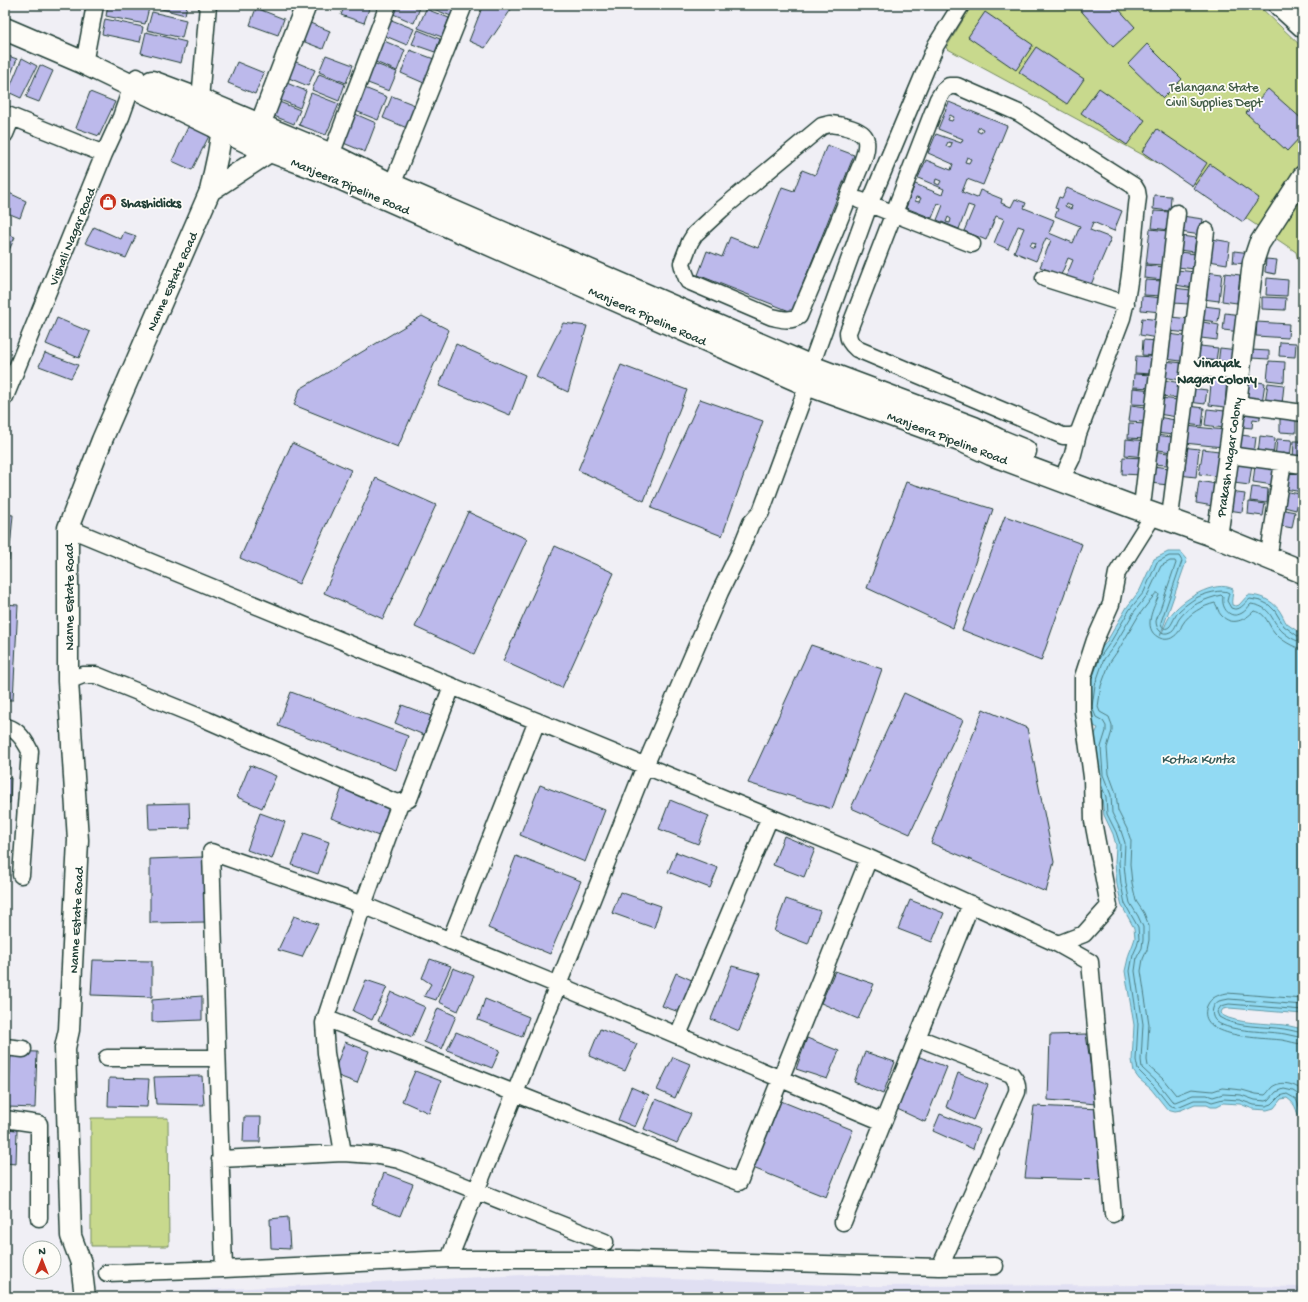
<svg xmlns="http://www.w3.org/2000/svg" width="1308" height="1302" font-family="'Gochi Hand',sans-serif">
	<rect width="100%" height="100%" fill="#f0eff5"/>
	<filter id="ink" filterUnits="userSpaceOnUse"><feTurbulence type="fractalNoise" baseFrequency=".025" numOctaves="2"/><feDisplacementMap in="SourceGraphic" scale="8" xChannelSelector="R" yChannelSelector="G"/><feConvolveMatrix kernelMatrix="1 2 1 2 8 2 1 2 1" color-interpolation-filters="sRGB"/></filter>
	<g filter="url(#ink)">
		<path fill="#e0dff2" d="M544,1274L854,1286L1166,1285L1303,1287V1297H59Z"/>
		<path fill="#c8d98d" stroke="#748b60" d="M972,5H1258L1303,48V283L1296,252L1189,180L946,48Z
			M91,1118H168L169,1246H91Z"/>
		<path fill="#92daf3" stroke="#649ba7" d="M1168,552H1181L1187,559L1160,636C1164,630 1166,622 1170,616C1181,600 1215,579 1233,589C1233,595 1231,600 1232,605L1236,606L1239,605L1248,595C1259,595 1272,600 1279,610C1282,614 1284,620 1287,624C1292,628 1298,631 1303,635V1014L1229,1008L1223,1009L1221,1012L1222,1015C1237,1024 1267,1023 1284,1025C1291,1026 1297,1028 1303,1029V1121C1294,1113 1299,1106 1287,1098L1281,1099L1274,1108L1267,1110L1253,1109L1240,1104L1223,1103L1217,1106H1211L1207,1104H1195L1181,1110L1175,1111L1167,1109L1151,1089L1139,1079L1134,1072L1132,1060L1134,1025L1125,971L1129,954L1133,944L1135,938L1134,928L1122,906L1117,885L1115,863L1116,845L1113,834L1104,815L1102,798L1099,789L1094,736L1098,728L1090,724L1084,700L1096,655L1107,641L1127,607L1140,590L1154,559Z"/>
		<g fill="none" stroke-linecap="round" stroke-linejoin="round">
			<path stroke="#4d7c80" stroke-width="1" d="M1303,643C1298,642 1296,640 1291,638C1287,635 1282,632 1279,628C1269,615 1270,607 1251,604C1248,607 1246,611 1242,613C1230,620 1221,608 1223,597L1221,595C1205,599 1189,605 1179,619C1176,624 1175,630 1170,632C1162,636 1156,629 1156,621L1176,563L1175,561H1170L1161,566L1148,594L1134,612L1114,646L1104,659L1095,685L1092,707L1096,717L1103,721L1106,726V731L1101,747L1103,775L1111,795L1112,813L1121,831L1125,843L1124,864L1126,884L1130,903L1138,916L1143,927V940L1142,948L1137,957L1135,971L1143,1024L1141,1060L1142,1068L1158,1083L1172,1101L1175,1102L1193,1095H1207L1213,1097L1223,1094L1241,1095L1255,1100L1266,1101L1269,1100L1276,1092L1284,1089L1293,1091L1299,1095L1303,1101
				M1303,649C1294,648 1281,640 1275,633C1267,624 1267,613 1254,611C1245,620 1232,627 1221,615C1218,612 1218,607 1215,603C1203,606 1189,613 1182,625C1180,630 1178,634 1173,637C1169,640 1163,640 1158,637C1142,628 1154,607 1159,595L1158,593H1156L1139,615L1119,649L1110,662L1101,686L1098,707L1100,712L1109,717L1112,725V731L1107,748L1109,774L1116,793L1118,811L1127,829L1131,841L1130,864L1132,883L1136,901L1144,913L1149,926V940L1147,950L1143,959L1141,971L1149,1024L1147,1060L1148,1066L1163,1079L1176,1095L1191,1089L1213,1091L1222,1088L1242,1090L1256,1094L1265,1095C1268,1093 1269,1090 1272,1087C1282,1080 1294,1084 1303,1091
				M1092,679L1100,657L1110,643L1130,609L1144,592L1157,562L1169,556H1179L1182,561L1161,622C1161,626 1164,631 1169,627C1172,625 1175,615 1179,611C1183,607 1191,601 1196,598C1203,594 1223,588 1229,593L1227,601L1231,608C1240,612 1243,604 1250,599L1261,601L1269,605L1275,611L1284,626L1299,637L1303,638
				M1101,784L1106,797L1107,814L1116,832L1120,844L1119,863L1121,884L1125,904L1138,927L1139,939L1137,946L1133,955L1130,971L1138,1024L1136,1060L1138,1070L1154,1086L1169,1105L1175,1107L1180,1106L1194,1100H1207L1212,1102L1223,1099L1240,1100L1254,1105L1266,1106L1272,1104L1280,1096L1287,1094L1296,1099L1303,1116
				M1303,999L1227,993C1218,995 1211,997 1207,1006C1195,1038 1264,1038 1282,1040C1289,1041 1296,1044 1303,1044
				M1303,1005L1229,999C1226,1000 1222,1000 1219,1001C1211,1005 1210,1017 1217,1022C1230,1032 1268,1031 1285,1034C1291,1035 1297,1037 1303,1038
				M1303,1010L1229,1004L1221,1006L1217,1012L1219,1017C1235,1028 1266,1026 1284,1029C1291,1030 1297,1032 1303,1033"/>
		</g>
		<path fill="#bcb9eb" stroke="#1f3d34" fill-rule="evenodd" d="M108,5H136L149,8L145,24L106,16Z
			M154,5H187L185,15L154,7Z
			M275,5H290L288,10Z
			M345,5L370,6L364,23L341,15Z
			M394,5H421L414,23L391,13Z
			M426,5H455L451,16L426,6Z
			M483,5H514L485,48L469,41Z
			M1076,5H1115L1135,27L1113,47Z
			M256,8L284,19L278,35L250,25Z
			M426,9L449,18L442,37L418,28Z
			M152,12L186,20L182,38L147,30Z
			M985,12L1033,45L1016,70L968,37Z
			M105,19L143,27L140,42L102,34Z
			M389,19L414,29L407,45L383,35Z
			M305,21L330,31L323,49L297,39Z
			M418,30L440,39L435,52L412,44Z
			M146,32L186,42L181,63L141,53Z
			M382,40L405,50L397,71L373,61Z
			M1147,44L1182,79L1163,98L1128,64Z
			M1036,47L1084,79L1067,104L1019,72Z
			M410,50L434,59L424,83L401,73Z
			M5,55L17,59L5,89Z
			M326,55L353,65L346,83L319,72Z
			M22,58L37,66L21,98L8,92Z
			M291,60L315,70L308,86L284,76Z
			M237,62L264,73L255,94L228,83Z
			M373,63L397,72L389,91L365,82Z
			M40,65L53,71L39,102L26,97Z
			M319,74L345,84L339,101L312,90Z
			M282,81L306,91L300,108L275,98Z
			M362,87L387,97L378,120L353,110Z
			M1099,88L1145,120L1127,145L1081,113Z
			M1268,89L1303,120V134L1287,151L1246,113Z
			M90,92L115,102L99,136L76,128Z
			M311,93L339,104L326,135L299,125Z
			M392,96L415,105L407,128L383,118Z
			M274,100L300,110L294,124L269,114Z
			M949,102L1007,126L983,185L967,179L962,192L977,198L980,190L1002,199L1001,203L1011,207L1015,199L1026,203L1024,208L1054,220L1049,233L1073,243L1080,226L1055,216L1058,209L1055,208L1059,197L1062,198L1067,188L1122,211L1114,231L1093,222L1090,230L1111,238L1090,287L1066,277L1073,260L1068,258L1061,275L1040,267L1051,240L1046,238L1036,261L1014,252L1024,228L1018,226L1008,249L994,243L1004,219L996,216L986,240L964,231L974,207L968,205L959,229L937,220L943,205L938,203L932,218L906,208L915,184L942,195L944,189L918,178L926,160L951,170L953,164L928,153L936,134L961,143L963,139L938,129ZM950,115L954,117L952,121L948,120ZM979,127L983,129L981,133L977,131ZM948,142L952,143L950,148L946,146ZM967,157L971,159L969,163L965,162ZM936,179L941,181L939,185L935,183ZM916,197L921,198L919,202L915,201ZM1066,204L1072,206L1071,209L1065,206ZM948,217L951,219L950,223L946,222ZM1032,242L1036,243L1034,248L1030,246Z
			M353,113L376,123L365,152L341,142Z
			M189,125L209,136L192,170L172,161Z
			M1157,129L1207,163L1192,186L1142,152Z
			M827,145L854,155L792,312L698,275L707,251L722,257L730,237L758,248L782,187L794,191L802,170L815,175Z
			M1210,164L1259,198L1243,222L1193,188Z
			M5,191L26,201L20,218L5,212Z
			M1154,195L1171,196L1170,211L1153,209Z
			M1154,211L1171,212L1170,230L1152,228Z
			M1182,216L1203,219L1201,235L1180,232Z
			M94,227L121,239L124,232L136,236L126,258L85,243Z
			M1150,229L1168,231L1164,265L1146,264Z
			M5,233L15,237L6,257L5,256Z
			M1181,236L1196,238L1194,252L1179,250Z
			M1212,239L1230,242L1227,264L1209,261Z
			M1234,251L1251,253L1250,264L1233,263Z
			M1179,252L1196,254L1195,269L1177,267Z
			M1266,259L1277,260L1275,274L1265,272Z
			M1145,265L1164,267L1163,280L1144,278Z
			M1177,270L1195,272L1193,288L1175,285Z
			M1206,272L1222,274L1219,301L1203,299Z
			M1225,273L1240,275L1237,303L1222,301Z
			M1267,278L1288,280L1287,296L1266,295Z
			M1145,280L1163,281L1162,296L1144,295Z
			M1174,288L1191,290L1189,304L1173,303Z
			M1142,296L1162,298L1160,312L1141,310Z
			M1262,297L1286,298L1285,310L1262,309Z
			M1204,306L1220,308L1218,322L1202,320Z
			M1225,313L1242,315L1241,332L1223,330Z
			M422,316L449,330L398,447L294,405L300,389Z
			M1171,317L1190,319L1188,333L1169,331Z
			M57,318L90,332L79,358L46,344Z
			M1142,318L1160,320L1157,338L1140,335Z
			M1203,322L1219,325L1217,340L1201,338Z
			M1257,322L1289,324L1288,338L1256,336Z
			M563,323L587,326L568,392L536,377Z
			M1169,334L1191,337L1188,362L1166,359Z
			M1143,340L1157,341L1156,356L1142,355Z
			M1280,342L1296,343L1295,357L1279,356Z
			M456,344L525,375L510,415L439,386Z
			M1200,346L1218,348L1215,366L1198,364Z
			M1220,348L1238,350L1236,367L1218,364Z
			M1251,350L1269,351V359L1251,358Z
			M45,353L78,365L71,378L39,366Z
			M1136,356L1153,357L1152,374L1135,373Z
			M1164,361L1183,363L1181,380L1163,377Z
			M1269,361L1285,362L1284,382L1267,380Z
			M621,365L687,390L644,501L578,470Z
			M1134,374L1153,375L1152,388L1133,387Z
			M1212,374L1227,376L1225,407L1209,405Z
			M1163,380L1181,383L1179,398L1161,396Z
			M1249,381L1265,383L1262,403L1246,401Z
			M1268,383L1284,385L1282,404L1265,402Z
			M1133,388L1152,390L1151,405L1132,404Z
			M1191,388L1207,390L1205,404L1189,402Z
			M1160,398L1179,400L1177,417L1158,414Z
			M700,399L763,421L722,536L651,508Z
			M1131,405L1146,407L1144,422L1129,421Z
			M1188,406L1204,408L1202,426L1186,424Z
			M1207,409L1225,411L1223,428L1205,425Z
			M1243,412L1260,413V420L1253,419L1252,428L1242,427Z
			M1158,417L1175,420L1173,435L1156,433Z
			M1280,418H1296V433L1280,432Z
			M1129,423L1146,424L1145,439L1128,438Z
			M1186,426L1225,430L1223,447L1184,443Z
			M1155,435L1172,437L1171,452L1153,449Z
			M1241,435L1256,437L1254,454L1239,452Z
			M1260,436L1275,438L1273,456L1258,454Z
			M1126,439L1146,441L1144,457L1125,455Z
			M1277,439L1292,440L1290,458L1275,457Z
			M1294,441H1303V460L1293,459Z
			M292,443L351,470L299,584L240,558Z
			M1182,447L1199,449L1196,477L1179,475Z
			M1203,449L1219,451L1216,476L1199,474Z
			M1153,451L1168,453L1167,465L1152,464Z
			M1123,457L1143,458L1142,475L1122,474Z
			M1236,462L1252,464L1249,485L1234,483Z
			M1152,466L1170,468L1168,485L1150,483Z
			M1255,466L1275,469L1273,485L1253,482Z
			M1289,471L1303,473L1302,492L1285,489Z
			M376,478L436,505L383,619L324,593Z
			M1199,481L1216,484L1213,506L1196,503Z
			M906,482L993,509L953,628L867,588Z
			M1252,487L1268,489L1267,503L1250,501Z
			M1283,491L1300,494L1296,510L1280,506Z
			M1230,492L1245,494L1242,512L1228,510Z
			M1249,502L1265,504L1263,516L1248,514Z
			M1280,509L1295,512L1292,528L1277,525Z
			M468,512L527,539L474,654L415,627Z
			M5,514L13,515L9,560H5Z
			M1005,516L1082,544L1041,661L962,630Z
			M555,546L614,573L562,688L503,661Z
			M5,604L18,605L13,700H5Z
			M811,645L882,669L832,809L748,783Z
			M291,692L408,736L396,770L278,726Z
			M904,693L963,720L910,834L851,808Z
			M402,705L431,716L424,735L395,723Z
			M983,709L1027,728L1054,862L1046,892L931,843Z
			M5,743H10L9,769H5Z
			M250,765L276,776L262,808L237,797Z
			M5,777L11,778L10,803H5Z
			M540,785L605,810L585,862L520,835Z
			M342,788L394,808L384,838L331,818Z
			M670,800L709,816L698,844L659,829Z
			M189,803L190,828L149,829L148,804Z
			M5,812H8L6,837H5Z
			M260,813L285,822L272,859L247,850Z
			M304,833L329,842L318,874L292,865Z
			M784,836L815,849L804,877L773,865Z
			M676,852L718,868L710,888L668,872Z
			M516,856L581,881L550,954L488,928Z
			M203,857L206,922L150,923V859Z
			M620,892L661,906L654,928L612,913Z
			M786,899L820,911L808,944L774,931Z
			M910,900L944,913L932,942L898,929Z
			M294,916L318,924L302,957L278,950Z
			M430,959L451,966L436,1000L424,996L431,984L422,978Z
			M93,960L152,961V997L91,995Z
			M732,966L761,974L739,1031L711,1019Z
			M453,968L474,976L458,1011L439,1002Z
			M835,971L874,984L858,1019L821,1003Z
			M676,973L694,981L682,1013L662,1006Z
			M366,980L387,987L372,1020L353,1011Z
			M391,992L425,1007L412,1037L378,1021Z
			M202,996V1020L152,1022V1000Z
			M485,999L529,1017L522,1037L478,1020Z
			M438,1008L456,1016L442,1049L424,1042Z
			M600,1029L637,1044L625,1071L589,1056Z
			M456,1032L500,1050L492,1068L447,1050Z
			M1086,1034L1096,1104L1048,1100L1050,1035Z
			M807,1038L839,1051L827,1079L796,1069Z
			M345,1042L369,1051L357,1083L333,1074Z
			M11,1051L37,1052L35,1108L8,1107Z
			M865,1052L895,1062L883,1094L854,1082Z
			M917,1056L947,1067L925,1122L895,1108Z
			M673,1057L690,1064L675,1098L657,1090Z
			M415,1071L441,1081L429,1113L402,1101Z
			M958,1073L988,1085L973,1120L946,1107Z
			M202,1076L204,1105L156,1104L154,1077Z
			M109,1078L149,1079L147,1107L108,1106Z
			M631,1087L649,1095L635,1127L618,1120Z
			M656,1099L691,1114L677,1143L644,1129Z
			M781,1101L853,1130L826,1197L753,1168Z
			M1034,1106L1100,1109L1105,1180L1025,1178Z
			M940,1114L979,1129L973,1149L933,1131Z
			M244,1117H261L260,1142H243Z
			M5,1129L17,1130L16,1164L5,1163Z
			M384,1173L413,1184L400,1216L372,1205Z
			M288,1217L290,1249L271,1248L270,1219Z"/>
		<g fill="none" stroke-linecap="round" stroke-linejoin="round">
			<defs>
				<path id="minor" d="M86,53L95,5
					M949,86H957L1019,113L1134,186L1137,191L1138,197C1133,237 1132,279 1122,318L1078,434L1071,436H1063L857,349C851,344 848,340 848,332L938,99L943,91Z
					M200,100L208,5
					M5,114L104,154
					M830,124C840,125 865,129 866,141C868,153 860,166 856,177C839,224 818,270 799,316C790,322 782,319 772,317L688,281L684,271L682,263L690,242L695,234L722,209L822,126Z
					M5,134L12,117
					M331,155L388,5
					M392,185L464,5
					M859,200L972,244
					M1044,278L1126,304
					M1189,367L1240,372
					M5,397L104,154L121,117L132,86L137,77
					M1236,404L1303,413
					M1229,455L1303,465
					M1067,468L1072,458L1078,434
					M1143,498L1177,213
					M1171,509L1206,231
					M68,528L869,858L1058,944L1090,962L1113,1214
					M1270,547L1283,462
					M68,681L83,675H96L207,720L392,801L400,803L409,799L452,686
					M5,727C17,728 25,741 30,751L21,875
					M450,941L537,721
					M1058,944L1084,934L1109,906L1093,821L1092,777L1083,711V677L1095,640L1111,604L1117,573L1154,514
					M325,1018L739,1182L869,858
					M678,1035L770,817
					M918,1038L1011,1074C1016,1080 1018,1084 1017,1092L940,1267
					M5,1047L23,1049
					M107,1058H217
					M5,1119L39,1124V1218
					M343,1153L326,1053L324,1023L363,905L400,803
					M220,1159L343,1153L373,1155L399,1160L605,1242
					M843,1222L971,904
					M449,1259L645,766L720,592L739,553L751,523L761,512L814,368L813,360L869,205L936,45L961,5
					M224,1269L211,852L363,905L558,985L883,1122
					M107,1273L224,1269L449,1259H632L940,1267L995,1266"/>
				<path id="tertiary" d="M260,125L306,5
					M210,191L271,151
					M1217,537L1236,404L1253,262L1259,244L1303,176
					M85,1297L81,1263L71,1236L65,1048L69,1030L78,840L68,681V528L102,440L210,191L218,154L222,129"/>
				<path id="secondary" d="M5,29L82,62L252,144L326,172L804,383L965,442L991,454L1133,507L1215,536L1303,572
					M152,82L200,100L331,155L392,185L814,368L974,428L998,440L1025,451"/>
				<path id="primary" d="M1280,5L1303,26"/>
			</defs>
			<use href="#minor" stroke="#1f3d34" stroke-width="19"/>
			<use href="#tertiary" stroke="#1f3d34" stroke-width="23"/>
			<use href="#secondary" stroke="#1f3d34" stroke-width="25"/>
			<use href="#primary" stroke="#1f3d34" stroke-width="25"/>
			<use href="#minor" stroke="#fdfcf7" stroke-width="16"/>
			<use href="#tertiary" stroke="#fdfcf7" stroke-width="20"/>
			<use href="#secondary" stroke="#fdfcf7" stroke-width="22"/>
			<use href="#primary" stroke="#fdfcf7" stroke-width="22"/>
		</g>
	</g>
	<defs>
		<symbol id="shop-disc" viewBox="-11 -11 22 22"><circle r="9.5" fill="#c8321e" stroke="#fdfcf7"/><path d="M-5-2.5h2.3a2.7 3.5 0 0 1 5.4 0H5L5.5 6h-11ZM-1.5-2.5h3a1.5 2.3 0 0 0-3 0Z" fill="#fff"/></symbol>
	</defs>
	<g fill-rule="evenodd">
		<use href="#shop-disc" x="98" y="192" width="20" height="20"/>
	</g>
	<g text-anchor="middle" stroke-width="3.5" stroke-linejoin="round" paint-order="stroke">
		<g font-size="13" fill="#415c46" stroke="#fdfcf7">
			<text x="1214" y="91">Telangana State<tspan x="1214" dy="15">Civil Supplies Dept</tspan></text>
		</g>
		<g font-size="13" fill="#1f3d34" stroke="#fdfcf7">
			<text transform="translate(351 185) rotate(23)" y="5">Manjeera Pipeline Road</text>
			<text transform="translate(71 236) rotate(-68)" y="5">Vishali Nagar Road</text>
			<text transform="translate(171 281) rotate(-66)" y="5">Nanne Estate Road</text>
			<text transform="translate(648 315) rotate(24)" y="5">Manjeera Pipeline Road</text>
			<text transform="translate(948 437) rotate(21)" y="5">Manjeera Pipeline Road</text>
			<text transform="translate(1228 457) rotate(-82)" y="5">Prakash Nagar Colony</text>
			<text transform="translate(68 597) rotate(-90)" y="5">Nanne Estate Road</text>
			<text transform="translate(75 920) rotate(-87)" y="5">Nanne Estate Road</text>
		</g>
		<g font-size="13" font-weight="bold" fill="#1f3d34" stroke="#fdfcf7" text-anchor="start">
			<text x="121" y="207">Shashiclicks</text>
		</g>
		<g font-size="14" font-weight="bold" fill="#1f3d34" stroke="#fdfcf7">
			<text x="1217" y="367">Vinayak<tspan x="1217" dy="16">Nagar Colony</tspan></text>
		</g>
		<g font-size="14" font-style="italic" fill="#365c5a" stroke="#fdfcf7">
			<text x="1198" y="763">Kotha Kunta</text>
		</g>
	</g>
	<rect width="1308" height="1302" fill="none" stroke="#fdfcf7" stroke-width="20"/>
	<rect x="10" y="10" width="1288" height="1282" fill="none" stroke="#1f3d34" stroke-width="1.5" filter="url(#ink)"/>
	<g transform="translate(42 1260)"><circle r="19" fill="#fdfcf7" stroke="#a4b0a9"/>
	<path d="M0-3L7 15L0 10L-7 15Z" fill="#c8321e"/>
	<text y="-6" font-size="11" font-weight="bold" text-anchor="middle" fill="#1f3d34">N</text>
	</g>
</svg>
